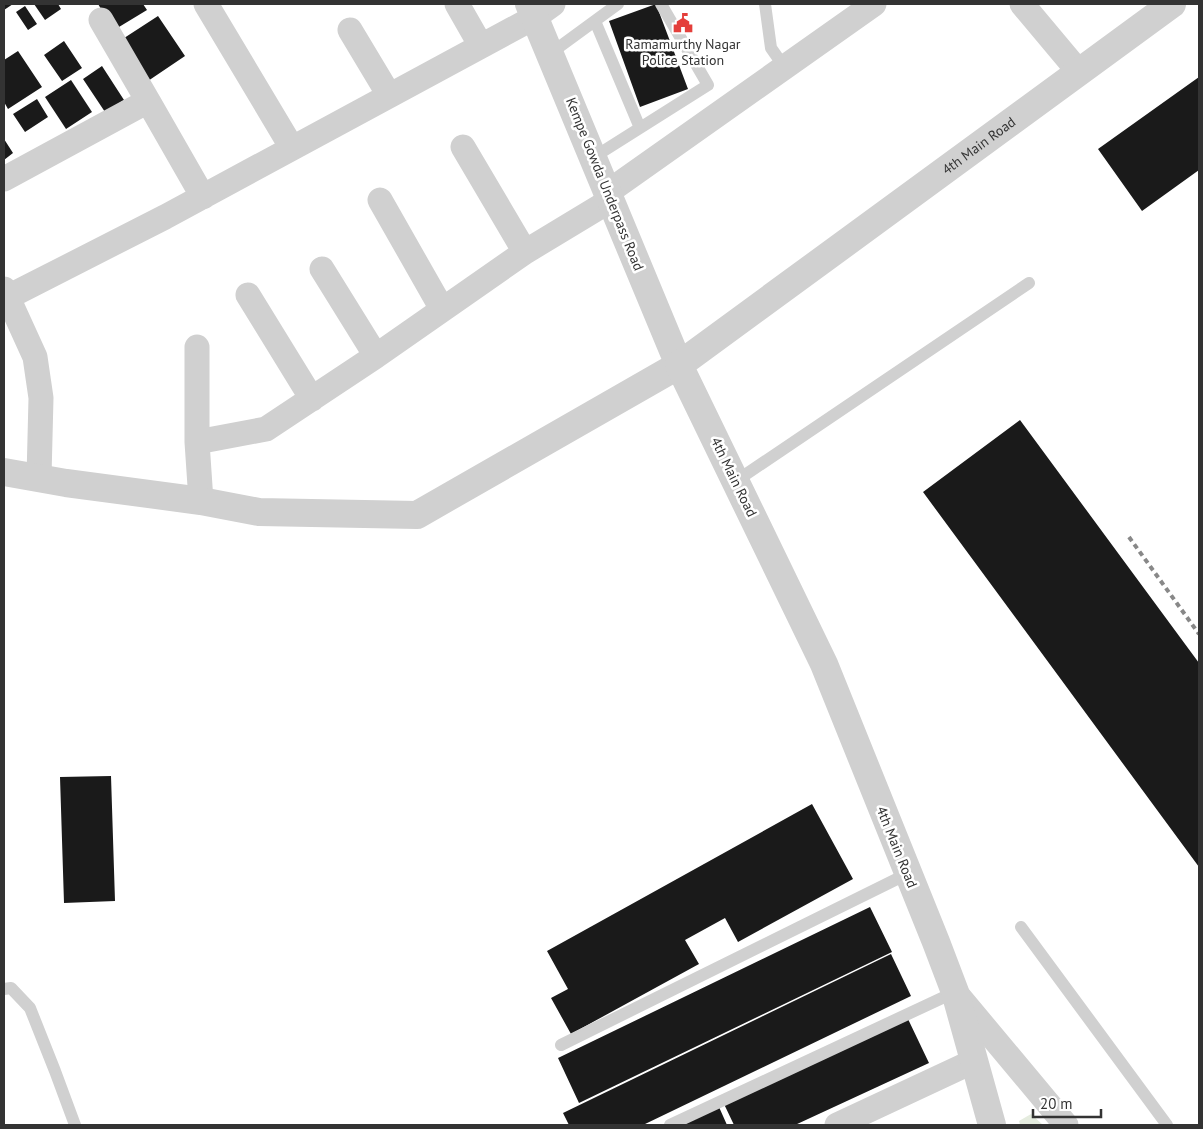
<svg xmlns="http://www.w3.org/2000/svg" width="1203" height="1129" font-family="'PT Sans',sans-serif">
	<rect width="100%" height="100%" fill="#fff"/>
	<path fill="#e5ecdf" d="M1031,1114L1043,1125H1020L1019,1121Z"/>
	<path fill="#1a1a1a" d="M4,4H13L4,10Z
		M34,4H58L61,9L45,20Z
		M98,4H143L147,10L114,30Z
		M656,4L688,89L640,107L609,21Z
		M25,6L37,24L28,30L16,12Z
		M158,16L185,56L145,83L118,42Z
		M64,41L82,68L62,81L44,55Z
		M18,51L42,87L8,109L4,102V60Z
		M102,66L124,100L105,112L83,79Z
		M1199,77V170L1142,211L1098,149Z
		M71,80L92,112L66,129L45,97Z
		M37,99L48,117L25,132L13,114Z
		M4,139L13,153L4,160Z
		M1020,420L1199,663V867L923,492Z
		M111,776L115,901L64,903L60,777Z
		M812,804L853,879L738,942L725,918L685,940L699,964L571,1034L551,998L568,989L547,951Z
		M870,907L892,952L579,1103L558,1058Z
		M891,954L911,996L643,1125H569L563,1113Z
		M908,1019L929,1063L795,1125H734L724,1104Z
		M719,1107L727,1125H680Z"/>
	<g fill="none" stroke-linecap="round" stroke-linejoin="round">
		<path stroke="#d0d0d0" stroke-width="12" d="M765,4L771,48L785,68
			M595,21L640,128
			M551,53L618,4
			M594,157L708,85L661,4
			M736,481L1029,283
			M1021,927L1167,1125
			M4,989L11,988L30,1008L55,1071L75,1125
			M561,1045L907,874
			M670,1125L955,992"/>
		<path stroke="#d0d0d0" stroke-width="25" d="M206,4L292,148
			M457,4L481,46
			M1022,4L1079,72
			M101,20L148,101
			M350,30L389,95
			M463,147L525,252
			M4,179L148,101L203,197
			M608,192L874,4
			M380,200L442,309
			M322,269L376,356
			M4,289L35,357L41,398L39,477
			M248,295L312,399
			M8,297L165,217L535,17L553,4
			M197,442V347
			M201,501L197,442L266,429L376,356L525,252L611,200
			M955,992L1066,1125
			M837,1125L974,1061"/>
		<g stroke="#d0d0d0" stroke-width="28">
			<path d="M4,472L66,483L201,501L259,512L417,515L679,365L529,4"/>
			<path id="s1" d="M992,1125L955,992L936,942L824,664L679,365L1172,4"/>
		</g>
		<path stroke="#888" stroke-width="4" stroke-dasharray="5 4" stroke-linecap="butt" d="M1129,537L1199,634"/>
	</g>
	<defs>
		<symbol id="civic-bare" viewBox="-9 -9 18 18"><path d="M-.6-6.5H3V-4.5H.6V-3L4-1V1h2V6H-6V1h2V-1L-.6-3ZM-1.2 2.5V6h2.4V2.5Z" fill="#e43f3b" stroke="#fff" stroke-width="2.5" paint-order="stroke"/></symbol>
	</defs>
	<g fill-rule="evenodd">
		<use href="#civic-bare" x="669" y="9" width="28" height="28"/>
	</g>
	<g text-anchor="middle" stroke-width="5" stroke-linejoin="round" paint-order="stroke">
		<g font-size="14" fill="#333" stroke="#fff">
			<text x="683" y="49">Ramamurthy Nagar<tspan x="683" dy="16">Police Station</tspan></text>
		</g>
		<g font-size="14" fill="#333" stroke="#fff">
			<text dy="5" stroke="none"><textPath href="#s1" startOffset="1195">4th Main Road</textPath></text>
			<text transform="translate(605 184) rotate(68)" y="5">Kempe Gowda Underpass Road</text>
			<text transform="translate(734 477) rotate(64)" y="5">4th Main Road</text>
			<text transform="translate(897 847) rotate(68)" y="5">4th Main Road</text>
		</g>
	</g>
	<rect width="1203" height="1129" fill="none" stroke="#333333" stroke-width="10"/>
	<path d="M1033 1109v8h68v-8" fill="none" stroke="#333333" stroke-width="2.5"/>
	<text x="1040" y="1109" font-size="15" fill="#333333" stroke="#ffffff" stroke-width="4" paint-order="stroke">20 m</text>
</svg>
